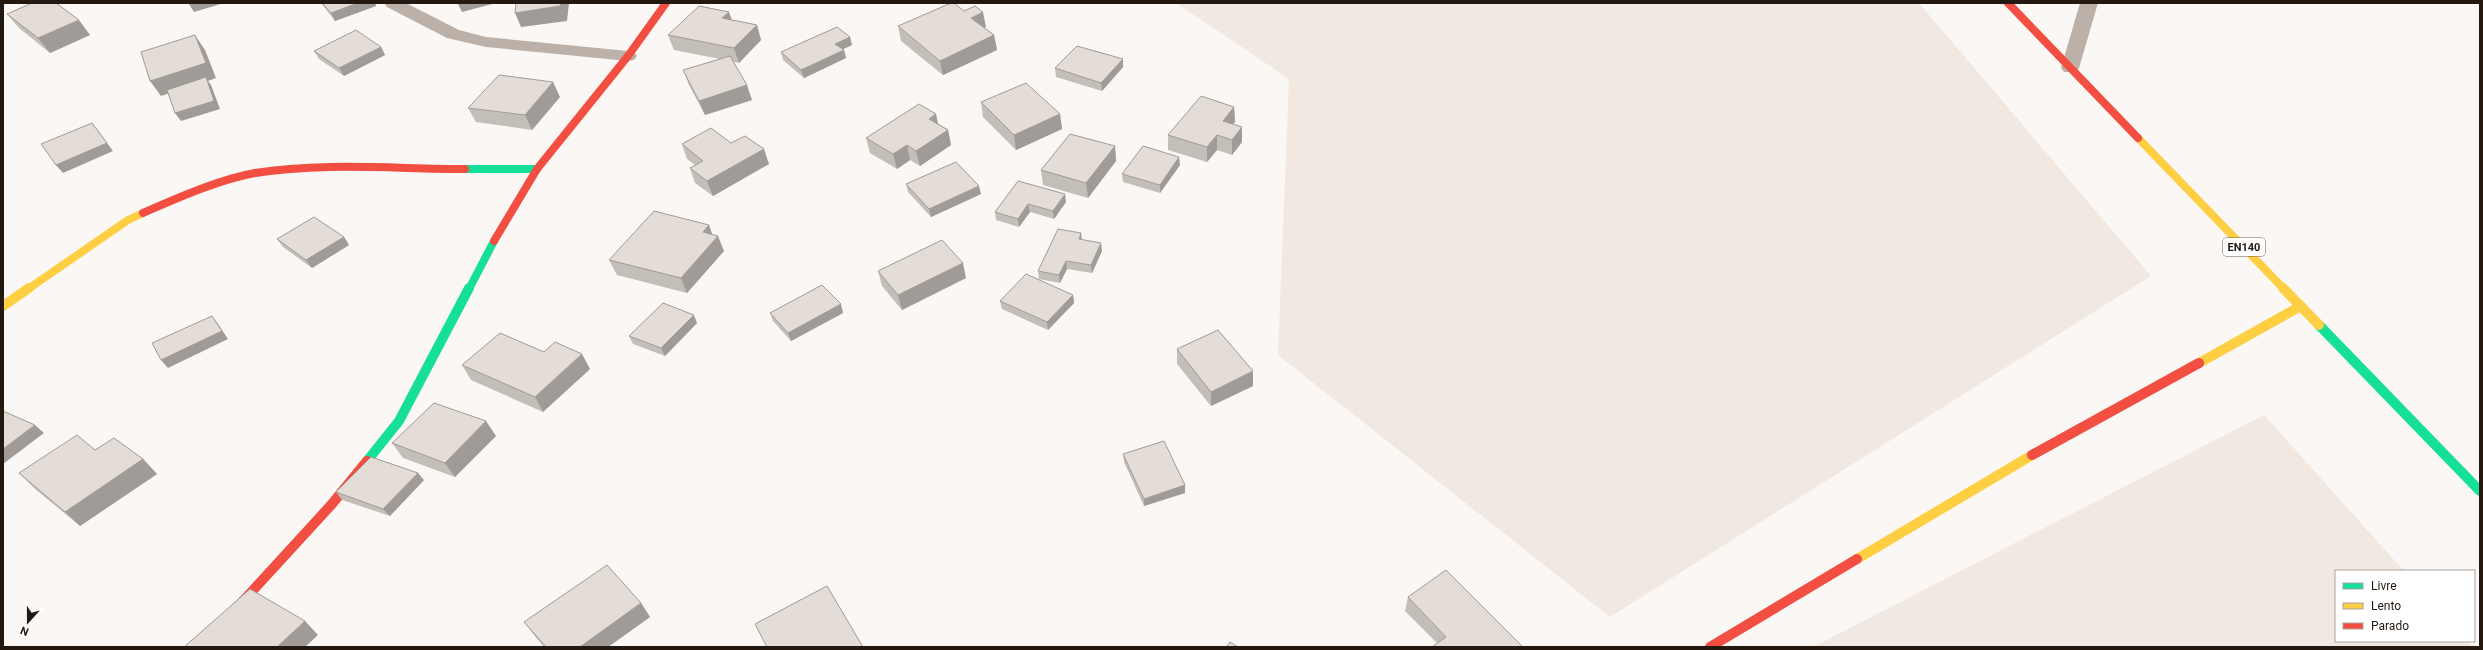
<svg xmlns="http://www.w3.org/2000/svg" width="2483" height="650" font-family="Roboto,sans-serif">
	<rect width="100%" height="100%" fill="#faf7f4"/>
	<path fill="#f1e9e1" d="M1176,3H1919L2151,276L1610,617L1278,355L1289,79Z
		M2264,415L2404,571H2336V641H2467L2473,647H1813Z"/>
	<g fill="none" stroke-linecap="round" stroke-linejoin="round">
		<path fill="#bcb1a8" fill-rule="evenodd" d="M384,3H406L459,30L486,37L628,51L634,52L637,56L634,60L628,61L486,47L447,38L387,7Z
			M2080,3H2098L2079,68L2076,72H2064L2061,68Z"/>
		<path stroke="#16e098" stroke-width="8" d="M465,169H537
			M469,289L494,241"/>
		<path stroke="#16e098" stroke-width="10" d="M2319,325L2480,491
			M367,461L399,421L469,288"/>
		<path stroke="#ffcf43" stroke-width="8" d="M2138,138L2284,289
			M28,289L128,220L143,213"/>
		<path stroke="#ffcf43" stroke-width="10" d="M2283,288L2319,325
			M3,306L29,288
			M2199,363L2301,306
			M1857,559L2032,455"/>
		<path stroke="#f24e42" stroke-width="8" d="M2008,3L2138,138
			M143,213C175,199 220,179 255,173C323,162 396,169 465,169
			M494,241L537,169L628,56L666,3"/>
		<path stroke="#f24e42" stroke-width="10" d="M2032,455L2199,363
			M201,647L332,504L367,461
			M1710,647L1857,559"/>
	</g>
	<path fill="#c4beb9" d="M321,3H375L376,6L335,21Z
		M964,11L986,27L984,28L994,35L997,50L943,75L901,41L898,26Z
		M7,14L90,35L50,53L19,28Z
		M732,20L757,25L761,40L739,63L734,62L752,100L705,115L689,85L683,70L720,59L674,50L668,35Z
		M852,45L842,49L844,50L846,58L804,78L783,60L781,52Z
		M381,47L385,55L344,76L319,59L314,51Z
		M1123,67L1102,91L1056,77L1055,68Z
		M560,97L532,130L476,122L468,108Z
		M981,102L1060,114L1062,129L1016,150L983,117Z
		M1234,107L1235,122L1233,124L1242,142L1232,155L1217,150L1207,162L1168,150V135Z
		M939,124L948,130L951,145L920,166L910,160L897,169L870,153L866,138Z
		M731,143L769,164L713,196L695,183L690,168L695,165L687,159L682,144Z
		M1115,146L1116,161L1088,198L1043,185L1041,170Z
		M1180,165L1160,193L1123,182L1122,174Z
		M1018,181L1066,202L1054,219L1030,212L1019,227L996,220L995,212Z
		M906,184L981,194L931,217L908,192Z
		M709,225L712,234L724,251L687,293L617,275L609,260Z
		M344,237L349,245L312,268L283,247L277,239Z
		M1082,240L1102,251L1092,273L1067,269L1060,283L1039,279L1038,271Z
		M878,271L966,278L902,310L882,286Z
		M1073,295L1074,303L1048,330L1002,309L1000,301Z
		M770,313H843L791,341L773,321Z
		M697,323L665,356L633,344L629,336Z
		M1177,349L1253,386L1211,406L1177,364Z
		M462,365L590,369L543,412L471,380Z
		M496,436L455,477L403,458L392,443Z
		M95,450L143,459L157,474L80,526L34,488L19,473Z
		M1123,454L1185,485V493L1144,506L1124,462Z
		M424,480L390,516L342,500L336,492Z
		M1408,597L1523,647L1437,643L1405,611Z
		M641,603L650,617L608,647H544L534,635L524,622Z"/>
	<path fill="#a09b96" d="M194,3H224L194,12L189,4Z
		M358,3H375L376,6L335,21L331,13Z
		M461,3H496L462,12L458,4Z
		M561,3H569L567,21L521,27L515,13Z
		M729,12L734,26L722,18Z
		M983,12L986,27L974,32L971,18Z
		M79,20L90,35L50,53L38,38Z
		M757,25L761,40L739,63L734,48Z
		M195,35L205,50L216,78L208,81L211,85L220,109L181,121L175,113L207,81L161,96L150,81Z
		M994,35L997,50L943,75L940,61Z
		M850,37L852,45L837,52L835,44Z
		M381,47L385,55L344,76L339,68Z
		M844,50L846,58L804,78L801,70Z
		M1123,59V67L1102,91L1101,83Z
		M553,82L560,97L532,130L525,115Z
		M747,85L752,100L705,115L699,101Z
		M1234,107L1235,122L1223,136V121Z
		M936,114L939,128L929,119Z
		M1060,114L1062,129L1016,150L1014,135Z
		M92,123L113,151L63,173L56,165Z
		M1242,127V142L1232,155V140Z
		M948,130L951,145L920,166L916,151Z
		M1217,135V150L1207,162V147Z
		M907,145L910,160L897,169L893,154Z
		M1115,146L1116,161L1088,198L1086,183Z
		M764,149L769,164L713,196L707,181Z
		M1179,157L1180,165L1160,193V185Z
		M979,186L981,194L931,217L929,209Z
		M1065,194L1066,202L1054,219L1053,211Z
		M1028,204L1030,212L1019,227L1018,219Z
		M709,225L714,240L718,236L724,251L687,293L681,278L703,232Z
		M1081,233L1082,241L1079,239Z
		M344,237L349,245L312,268L306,260Z
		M1101,243L1102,251L1092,273L1091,265Z
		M1066,261L1067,269L1060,283L1059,275Z
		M963,263L966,278L902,310L898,295Z
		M1073,295L1074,303L1048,330L1047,322Z
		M841,304L843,313L791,341L788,333Z
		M694,315L697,323L665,356L661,348Z
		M212,316L218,324L228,339L168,368L161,360Z
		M582,354L590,369L543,412L535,397Z
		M1253,371V386L1211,406V392Z
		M486,421L496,436L455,477L445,463Z
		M35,425L44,433L3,464V449Z
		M143,459L157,474L80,526L65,512Z
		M418,473L424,480L390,516L383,509Z
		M1185,485V493L1144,506V499Z
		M641,603L650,617L608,647H580Z
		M305,621L318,635L305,647H277Z"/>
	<path fill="#e4ddd7" stroke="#a09b96" d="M32,3H56L79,20L38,38L7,14Z
		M322,3H358L331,13Z
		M516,3H561L560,6L515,13Z
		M951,3H954L964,11L975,6L983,12L971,18L994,35L940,61L898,26Z
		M699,6L729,12L722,18L757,25L734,48L668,35Z
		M837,27L850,37L835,44L844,50L801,70L781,52Z
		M356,30L381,47L339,68L314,51Z
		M195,35L206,63L150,81L141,52Z
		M1077,46L1123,59L1101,83L1055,68Z
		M730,56L747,85L699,101L683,70Z
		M499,75L553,82L525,115L468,108Z
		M206,77L214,101L175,113L167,90Z
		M1026,83L1060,114L1014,135L981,102Z
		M1201,96L1234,107L1223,121L1242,127L1232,140L1217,135L1207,147L1168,135Z
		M919,104L936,114L929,119L948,130L916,151L907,145L893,154L866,138Z
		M92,123L107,143L56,165L41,144Z
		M711,128L731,143L745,136L764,149L707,181L690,168L703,161L682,144Z
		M1070,134L1115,146L1086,183L1041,170Z
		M1143,146L1179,157L1160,185L1122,174Z
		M956,162L979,186L929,209L906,184Z
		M1018,181L1065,194L1053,211L1028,204L1018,219L995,212Z
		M654,211L709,225L703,232L718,236L681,278L609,260Z
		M314,217L344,237L306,260L277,239Z
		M1058,229L1081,233L1079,239L1101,243L1091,265L1066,261L1059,275L1038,271Z
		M942,240L963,263L898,295L878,271Z
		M1026,274L1073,295L1047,322L1000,301Z
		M822,285L841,304L788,333L770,313Z
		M663,303L694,315L661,348L629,336Z
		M212,316L222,331L161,360L152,343Z
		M1218,330L1253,371L1211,392L1177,349Z
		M500,333L544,352L555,342L582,354L535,397L462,365Z
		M434,403L486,421L445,463L392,443Z
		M3,411L35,425L3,449Z
		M77,435L95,450L114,438L143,459L65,512L19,473Z
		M1164,441L1185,485L1144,499L1123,454Z
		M371,457L418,473L383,509L336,492Z
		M607,565L641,603L580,647H546L524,622Z
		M1446,570L1523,647H1432L1446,637L1408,597Z
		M827,586L863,647H767L755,624Z
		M250,589L305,621L277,647H184Z
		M1230,642L1238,647H1226Z"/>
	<g text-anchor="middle" stroke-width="4" stroke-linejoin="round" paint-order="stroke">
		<rect fill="#fff" stroke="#655e58" stroke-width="1" x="2223" y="238" width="42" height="18" rx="3"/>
		<g font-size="11" font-weight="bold" fill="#231911">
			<text x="2244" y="251">EN140</text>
		</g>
	</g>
	<rect width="2483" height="650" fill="none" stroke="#231911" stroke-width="8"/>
	<rect x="2335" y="570" width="140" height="72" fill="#ffffff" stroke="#a7a3a0"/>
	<rect x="2343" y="583" width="20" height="6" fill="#16e098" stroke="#a7a3a0"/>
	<text x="2371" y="590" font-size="12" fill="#231911">Livre</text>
	<rect x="2343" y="603" width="20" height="6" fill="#ffcf43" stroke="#a7a3a0"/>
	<text x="2371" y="610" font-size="12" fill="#231911">Lento</text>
	<rect x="2343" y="623" width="20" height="6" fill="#f24e42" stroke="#a7a3a0"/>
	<text x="2371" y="630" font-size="12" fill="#231911">Parado</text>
	<g transform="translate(28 622) rotate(201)" stroke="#ffffff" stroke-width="3" paint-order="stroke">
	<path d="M0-3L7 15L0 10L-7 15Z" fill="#231911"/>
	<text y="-6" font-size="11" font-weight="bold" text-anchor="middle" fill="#231911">N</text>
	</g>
</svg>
